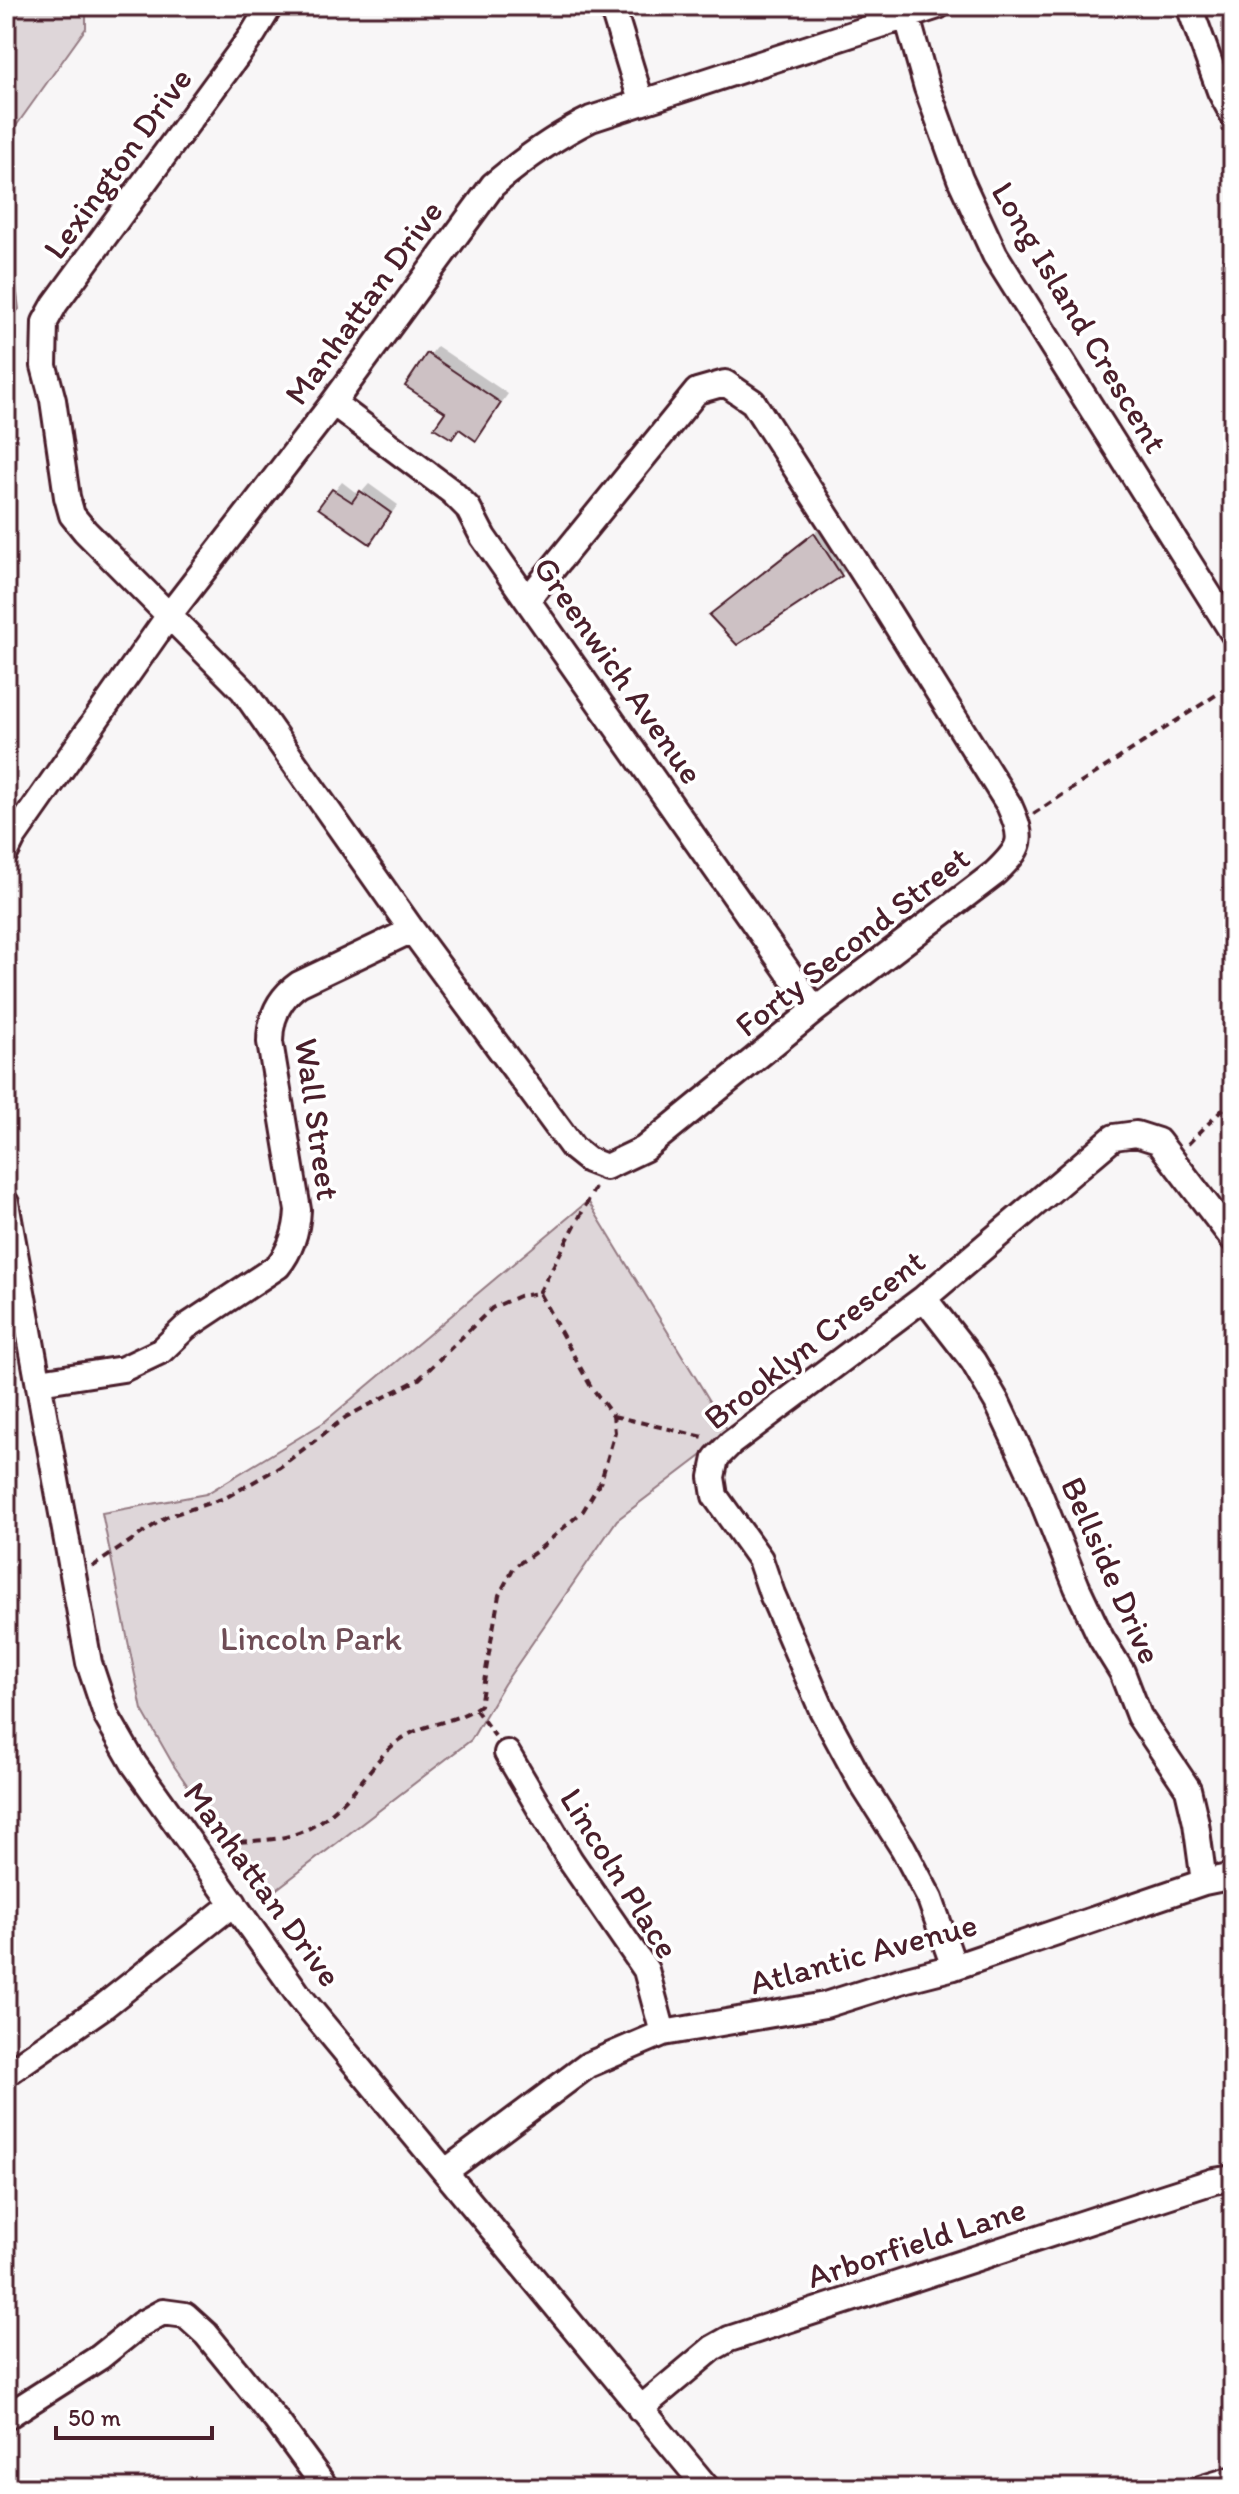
<svg xmlns="http://www.w3.org/2000/svg" width="1239" height="2494" font-family="Itim,sans-serif">
	<rect width="100%" height="100%" fill="#f8f6f7"/>
	<filter id="ink" filterUnits="userSpaceOnUse"><feTurbulence type="fractalNoise" baseFrequency=".0125" numOctaves="2"/><feDisplacementMap in="SourceGraphic" scale="16" xChannelSelector="R" yChannelSelector="G"/><feConvolveMatrix kernelMatrix="1 2 1 2 8 2 1 2 1" color-interpolation-filters="sRGB"/></filter>
	<g filter="url(#ink)">
		<path fill="#ded6d9" stroke="#947a82" stroke-width="2" d="M6,6H86V28L6,140Z
			M6,207L19,309L6,321Z
			M588,1201L730,1434L617,1520L504,1684L471,1740L265,1898L174,1766L142,1710L102,1513L206,1494L323,1423Z"/>
		<path fill="#0003" d="M437,346L508,394L476,438L460,428L452,437L447,412L408,385Z
			M342,482L359,495L369,484L398,505L369,542L321,508Z
			M823,526L849,566L841,574L737,643L720,607Z"/>
		<path fill="#cdc1c4" stroke="#4a1f2b" stroke-width="2" d="M427,353L501,403L476,441L459,429L452,439L434,428L445,412L405,386Z
			M332,489L352,502L360,491L391,513L370,544L318,508Z
			M814,533L842,576L737,645L709,615Z"/>
		<g fill="none" stroke-linecap="round" stroke-linejoin="round">
			<defs>
				<path id="minor" d="M270,6L253,34L55,304L45,322L44,366L53,400L67,497L72,515L85,531L243,690L412,930L573,1148L588,1160L606,1167L644,1149L815,1010L995,873C1022,847 1025,840 1009,805L873,588L753,402L725,383L697,391L528,599
					M612,6L641,101
					M904,6L927,88L960,179L995,255L1233,633
					M1189,6L1220,91L1233,115
					M333,403L452,492L468,508L483,537L815,1010
					M6,852L13,838L170,614L333,403L493,185C524,159 554,137 591,119L938,6
					M6,1203L89,1663L107,1717L134,1764L300,1997L707,2488
					M924,1298L973,1361L997,1402L1038,1490L1077,1587L1101,1638L1122,1672L1139,1716L1188,1789L1196,1823L1204,1882
					M39,1382L123,1369L161,1351L186,1327L278,1266C291,1250 297,1231 298,1210L270,1042C270,1017 279,998 299,984L412,930
					M507,1753L570,1860L646,1970L663,2033
					M954,1967L930,1899L903,1848L861,1782L822,1710L772,1594L760,1559L715,1496L712,1477L716,1458L731,1443L924,1298L1114,1137L1136,1134L1158,1141L1233,1239
					M6,2074L104,2006L234,1903
					M446,2171L588,2065L663,2033L825,2005L907,1979L954,1967L1204,1882L1233,1876
					M640,2409L713,2348L729,2339L1167,2196L1214,2181L1233,2178
					M6,2417L100,2357L141,2324L163,2312L185,2315L206,2334L276,2420L326,2488
					M1203,2488L1233,2479"/>
			</defs>
			<use href="#minor" stroke="#4a1f2b" stroke-width="30"/>
			<path stroke="#4a1f2b" stroke-width="4" stroke-dasharray="8 6" stroke-linecap="butt" d="M1033,814L1233,684
				M1188,1144L1233,1099
				M539,1293L596,1186
				M613,1416L708,1438
				M92,1567L166,1517L225,1498L280,1467L346,1417L419,1379L492,1308L519,1296L539,1293L590,1385L613,1416L615,1432L601,1481L583,1511L537,1551L514,1567L499,1595L480,1705C456,1724 422,1722 397,1742C378,1757 365,1779 348,1797C304,1845 273,1839 215,1843
				M475,1709L495,1736"/>
			<use href="#minor" stroke="#fff" stroke-width="24"/>
		</g>
	</g>
	<g text-anchor="middle" stroke-width="7" stroke-linejoin="round" paint-order="stroke">
		<g font-size="34" fill="#4a1f2b" stroke="#fff">
			<text transform="translate(117 163) rotate(-54)" y="12">Lexington Drive</text>
			<text transform="translate(363 302) rotate(-54)" y="12">Manhattan Drive</text>
			<text transform="translate(1080 317) rotate(59)" y="12">Long Island Crescent</text>
			<text transform="translate(619 670) rotate(55)" y="12">Greenwich Avenue</text>
			<text transform="translate(852 941) rotate(-38)" y="12">Forty Second Street</text>
			<text transform="translate(318 1119) rotate(82)" y="12">Wall Street</text>
			<text transform="translate(814 1339) rotate(-38)" y="12">Brooklyn Crescent</text>
			<text transform="translate(1112 1570) rotate(66)" y="12">Bellside Drive</text>
			<text transform="translate(620 1873) rotate(58)" y="12">Lincoln Place</text>
			<text transform="translate(263 1884) rotate(54)" y="12">Manhattan Drive</text>
			<text transform="translate(863 1953) rotate(-15)" y="12">Atlantic Avenue</text>
			<text transform="translate(916 2242) rotate(-18)" y="12">Arborfield Lane</text>
		</g>
		<g font-size="34" fill="#6f4d56" stroke="#fff">
			<text x="311" y="1650">Lincoln Park</text>
		</g>
	</g>
	<rect width="1239" height="2494" fill="none" stroke="#fff" stroke-width="32"/>
	<rect x="16" y="16" width="1207" height="2462" fill="none" stroke="#4a1f2b" stroke-width="3" filter="url(#ink)"/>
	<path d="M56 2426v12h156v-12" fill="none" stroke="#4a1f2b" stroke-width="4"/>
	<text x="68" y="2426" font-size="24" fill="#4a1f2b" stroke="#ffffff" stroke-width="6" paint-order="stroke">50 m</text>
</svg>
